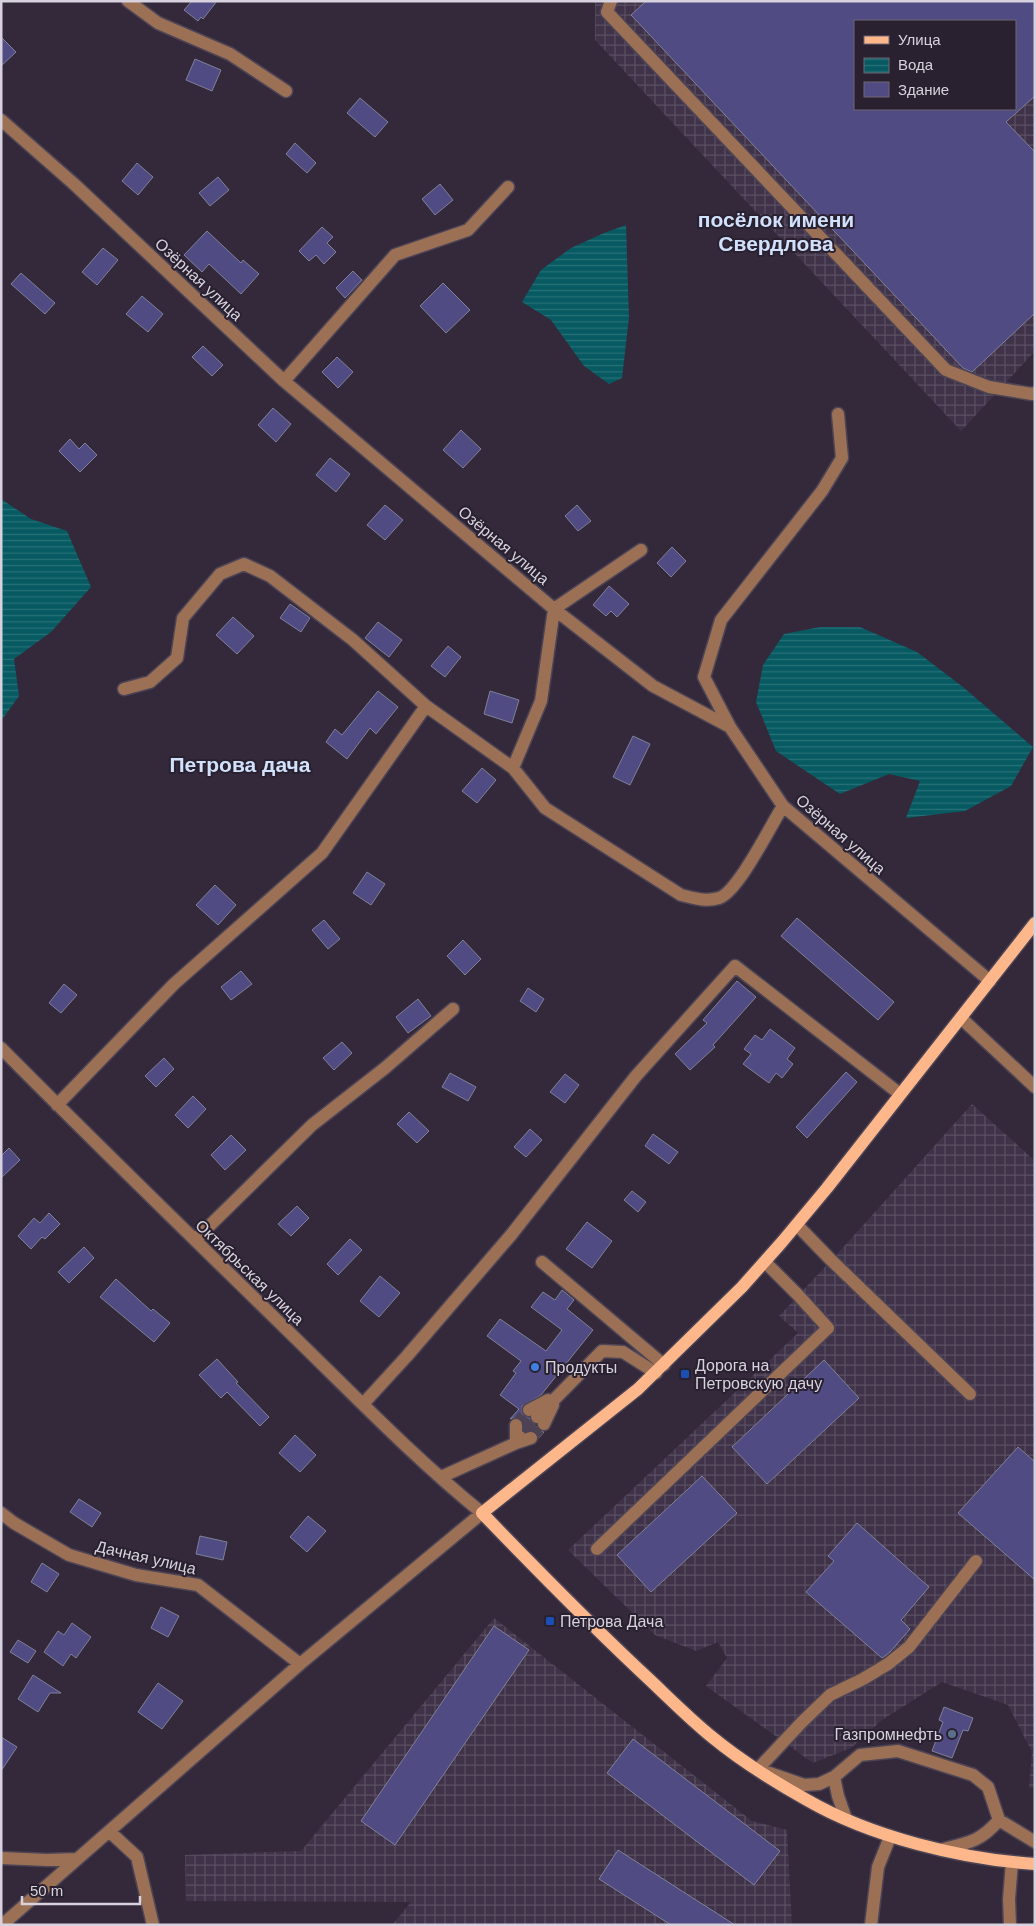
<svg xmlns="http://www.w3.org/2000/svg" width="1036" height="1926" font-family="Arial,sans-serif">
	<defs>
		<pattern id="industrial-grid" width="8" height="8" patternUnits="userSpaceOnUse" patternTransform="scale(1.25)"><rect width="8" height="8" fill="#3f3249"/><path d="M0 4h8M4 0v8" fill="none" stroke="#5a4f63"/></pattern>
		<pattern id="water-rules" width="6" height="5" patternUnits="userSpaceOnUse" patternTransform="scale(1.25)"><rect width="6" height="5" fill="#075a62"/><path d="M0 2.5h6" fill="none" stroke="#2a7178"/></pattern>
	</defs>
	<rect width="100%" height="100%" fill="#33293b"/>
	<path fill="url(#industrial-grid)" fill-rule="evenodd" d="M595,1H1035V351L961,431L595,40ZM855,21H1015V109H855Z
		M972,1104L1035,1161V1788H1029L1032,1752L1008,1705L942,1682L882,1720L851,1748L813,1763L706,1686L727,1658L718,1642L696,1651L655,1635L568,1550L798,1333L779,1316L839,1252Z
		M494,1618L752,1821L787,1830L792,1925H392L411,1902L186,1901L185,1855L301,1851Z"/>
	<path fill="url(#water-rules)" d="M626,225L629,317L622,378L609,384L584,366L551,320L522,302L541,270L571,248L604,233Z
		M1,499L31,519L67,531L91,587L51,632L14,659L19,696L1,721Z
		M820,627H860L917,652L963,687L1033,747L1011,786L965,811L906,818L920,781L889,774L840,794L776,751L756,702L763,665L784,634Z"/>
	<path fill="#504b82" stroke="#808096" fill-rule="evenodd" d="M192,1H217L203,19L201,17L198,21L184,10Z
		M646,1H1035V96L1006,122L1035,152V313L972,372L963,368L631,15ZM855,21H1015V109H855Z
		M1,37L16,52L1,66Z
		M195,59L221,70L212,91L186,80Z
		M360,98L388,122L375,137L347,113Z
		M295,143L316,163L307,173L286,154Z
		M137,163L153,177L138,195L122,181Z
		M218,177L229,190L210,206L199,193Z
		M440,184L453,200L435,215L422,199Z
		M322,227L333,237L327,243L336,252L324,264L316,255L309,261L299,251Z
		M207,231L241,263L243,260L259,274L241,294L209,264L202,272L184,255Z
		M103,248L118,260L97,285L82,272Z
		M353,271L362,280L345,298L336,288Z
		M21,273L55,303L45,314L11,284Z
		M443,283L470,310L446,333L420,306Z
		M142,296L163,314L148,332L126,314Z
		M203,346L223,365L212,376L192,357Z
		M337,357L353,372L338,388L322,372Z
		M273,408L291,424L276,442L258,425Z
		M461,430L481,449L463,468L443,450Z
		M70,439L79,449L85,443L97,455L80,472L59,451Z
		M330,458L350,474L336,492L316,475Z
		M385,505L403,520L385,540L367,525Z
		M577,505L591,521L578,531L565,516Z
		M672,547L686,561L671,577L657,563Z
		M609,586L629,604L617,617L611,611L606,616L593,605Z
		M290,604L310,618L301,632L280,618Z
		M233,617L254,636L237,654L216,635Z
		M378,622L402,640L389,657L365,638Z
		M448,646L461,657L445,677L431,666Z
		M378,691L398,707L376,734L370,728L347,759L326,742L335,729L342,735Z
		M490,691L519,700L512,723L484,714Z
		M633,736L650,744L630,785L613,777Z
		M482,768L496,780L477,803L462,791Z
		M367,872L385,884L371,905L353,893Z
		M215,885L236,905L218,925L196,905Z
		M797,918L894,1002L878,1020L781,936Z
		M324,920L340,939L328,949L312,930Z
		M463,940L481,959L465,975L447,956Z
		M241,971L252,984L231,1000L221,987Z
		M737,981L756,997L713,1045L715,1047L690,1070L675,1054L707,1023L703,1020Z
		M64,984L77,995L61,1013L49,1003Z
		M528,988L544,999L536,1012L520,1001Z
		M418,999L431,1016L408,1033L396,1017Z
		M770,1029L795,1048L787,1059L793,1064L782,1078L776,1073L769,1083L743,1064L751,1054L744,1049L755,1035L762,1040Z
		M342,1042L352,1053L334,1070L323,1058Z
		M164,1058L174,1069L156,1087L145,1076Z
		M846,1072L857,1082L807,1138L796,1127Z
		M450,1073L476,1087L468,1101L442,1087Z
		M565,1074L579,1085L565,1103L550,1092Z
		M193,1096L206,1109L188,1128L175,1115Z
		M409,1112L429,1131L417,1143L397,1124Z
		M530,1129L542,1140L526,1157L514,1147Z
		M653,1134L678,1152L669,1164L645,1146Z
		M231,1135L246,1150L225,1170L211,1155Z
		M9,1148L20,1160L1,1178V1156Z
		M632,1191L646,1202L638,1212L624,1200Z
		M297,1206L309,1218L291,1236L278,1224Z
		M49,1213L60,1224L45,1239L42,1237L31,1249L18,1236L34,1218L40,1223Z
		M587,1222L612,1241L592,1268L566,1249Z
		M350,1239L362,1250L338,1275L327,1264Z
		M84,1247L94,1258L69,1283L58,1272Z
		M380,1276L400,1293L379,1317L360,1301Z
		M116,1279L151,1311L153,1309L170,1323L154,1342L100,1297Z
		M562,1290L574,1300L567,1309L593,1330L541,1395L522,1406V1414L529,1418L540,1431L544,1432L539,1438L536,1432L524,1430L523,1421L520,1418L516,1417L510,1419L519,1409L500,1395L516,1373L513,1371L521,1361L487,1336L500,1319L546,1351L562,1330L531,1307L543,1292L555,1300Z
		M217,1359L238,1382L236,1383L269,1417L260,1426L227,1392L221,1398L199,1375Z
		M824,1360L859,1398L767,1484L732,1447Z
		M295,1435L316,1455L300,1472L279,1453Z
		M1018,1447L1035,1462V1580L958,1513Z
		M702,1476L737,1513L651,1592L617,1555Z
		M79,1499L101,1513L92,1527L70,1512Z
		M308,1516L326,1531L307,1552L290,1537Z
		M857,1523L929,1587L901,1620L910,1629L890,1652L882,1658L806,1592L834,1561L828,1556Z
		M200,1536L227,1542L223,1560L196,1554Z
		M42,1563L59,1574L47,1592L31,1582Z
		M161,1607L179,1616L168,1637L151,1628Z
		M72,1623L91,1637L76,1658L71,1654L63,1666L44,1652L58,1631L64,1635Z
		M494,1626L529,1650L395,1845L361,1821Z
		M18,1640L36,1651L28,1663L10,1652Z
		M33,1675L61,1693H50L38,1712L18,1699Z
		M158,1683L183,1701L162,1729L138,1712Z
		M944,1707L973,1718L968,1731L963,1730L952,1758L932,1751L943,1722L939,1720Z
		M1,1737L17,1747L1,1771Z
		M633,1739L780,1851L754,1885L607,1773Z
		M618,1850L735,1925H671L599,1879Z"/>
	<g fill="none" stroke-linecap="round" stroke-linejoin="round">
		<path stroke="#4c4253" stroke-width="12" stroke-dasharray="12 6" stroke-linecap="butt" d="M516,1425L529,1410
			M524,1431L537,1417
			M531,1438L544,1424"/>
		<defs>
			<path id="minor" d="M128,1L158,23L230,54L286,91
				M611,1L607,12L946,370L989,387L1032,394L1035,393
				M1,120L74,184L284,381L554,609L653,686L730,727L783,806L990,981
				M284,381L395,255L468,230L508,187
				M124,689L150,682L177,658L183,618L220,574L244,564L270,576L353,640L426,706L513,768L545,808L681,895C694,898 706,902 719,898C738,892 771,825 783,806
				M730,727L704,677L721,620L822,491L842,458L838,414
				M513,768L541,701L554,609L641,550
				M961,1018L1035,1087
				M1,1048C95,1143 191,1236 286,1329C350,1391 413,1457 482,1513L300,1664L2,1925
				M57,1105L174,984L322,853L426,706
				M797,1225L831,1260L970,1394
				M195,1240L312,1125L385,1068L453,1009
				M542,1262L664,1365
				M363,1404L407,1356L511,1235L636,1076L735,966L900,1094
				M529,1410L548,1400
				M537,1417L602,1351L623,1352L656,1373
				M544,1424L553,1405
				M520,1437L516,1443L531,1438
				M441,1477L516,1443V1425
				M1,1513L14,1523L69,1555L136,1575L198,1585L300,1664
				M597,1549L828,1328L798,1295L765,1262
				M976,1561L909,1647L888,1664L863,1679L830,1695L802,1722L758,1769L804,1785L819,1784L834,1777L860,1755L898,1751L973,1775L988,1787L999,1820L1035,1842
				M834,1777L838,1796L846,1819
				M110,1832L137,1857L153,1925
				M943,1849C969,1843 981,1841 999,1820
				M1,1858L47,1860L77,1859
				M871,1925L878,1867L890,1837
				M1010,1925L1009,1899L1012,1862"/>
			<path id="major" d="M1035,923L827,1188L782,1242L742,1287L638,1389L482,1513C537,1570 593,1627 651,1681C671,1700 691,1720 712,1737C741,1761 775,1782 807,1800C871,1837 961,1859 1035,1864"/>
		</defs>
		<use href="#minor" stroke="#4d4455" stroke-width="15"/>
		<use href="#major" stroke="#4d4455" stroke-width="15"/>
		<use href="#minor" stroke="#9b7055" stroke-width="12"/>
		<use href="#major" stroke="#fdb78a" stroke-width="12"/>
	</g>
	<circle fill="#3f7fe0" stroke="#292030" stroke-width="2" cx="535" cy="1367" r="5"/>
	<g fill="#1a4fb4" stroke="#292030" stroke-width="2">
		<rect x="680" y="1369" width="10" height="10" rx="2.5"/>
		<rect x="545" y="1616" width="10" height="10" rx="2.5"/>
	</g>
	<circle fill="#5c6f8a" stroke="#292030" stroke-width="2" cx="952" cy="1734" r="5"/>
	<g text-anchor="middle" stroke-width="4" stroke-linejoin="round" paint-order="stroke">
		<g font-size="16" fill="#d7d2dd" stroke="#292030">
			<text transform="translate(199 279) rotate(43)" y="6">Озёрная улица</text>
			<text transform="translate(504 545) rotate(40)" y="6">Озёрная улица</text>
			<text transform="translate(841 834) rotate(41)" y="6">Озёрная улица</text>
			<text transform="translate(250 1272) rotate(44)" y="6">Октябрьская улица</text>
			<text transform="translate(146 1557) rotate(13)" y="6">Дачная улица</text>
		</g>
		<g font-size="16" fill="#d7d2dd" stroke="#292030" text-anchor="start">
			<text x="695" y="1371">Дорога на<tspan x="695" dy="18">Петровскую дачу</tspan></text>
			<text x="545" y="1373">Продукты</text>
			<text x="560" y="1627">Петрова Дача</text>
			<text x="942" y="1740" text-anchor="end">Газпромнефть</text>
		</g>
		<g font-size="21" font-weight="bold" fill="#d1e1fb" stroke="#292030">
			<text x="776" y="227">посёлок имени<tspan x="776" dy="24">Свердлова</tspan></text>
			<text x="240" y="772">Петрова дача</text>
		</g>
	</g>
	<rect width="1036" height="1926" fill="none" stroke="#d7d2dd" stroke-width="5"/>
	<rect x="854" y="20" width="162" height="90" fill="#292030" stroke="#6f6775"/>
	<rect x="864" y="36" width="25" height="8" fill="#fdb78a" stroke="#6f6775"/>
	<text x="898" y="45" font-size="15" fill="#d7d2dd">Улица</text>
	<rect x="864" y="58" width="25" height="15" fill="url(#water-rules)" stroke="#6f6775"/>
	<text x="898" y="70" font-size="15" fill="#d7d2dd">Вода</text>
	<rect x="864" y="82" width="25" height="15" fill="#504b82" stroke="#6f6775"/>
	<text x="898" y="95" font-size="15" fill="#d7d2dd">Здание</text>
	<path d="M22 1896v8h118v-8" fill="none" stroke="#d7d2dd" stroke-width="2.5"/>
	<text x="30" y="1896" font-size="15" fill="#d7d2dd" stroke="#292030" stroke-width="4" paint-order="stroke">50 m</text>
</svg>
